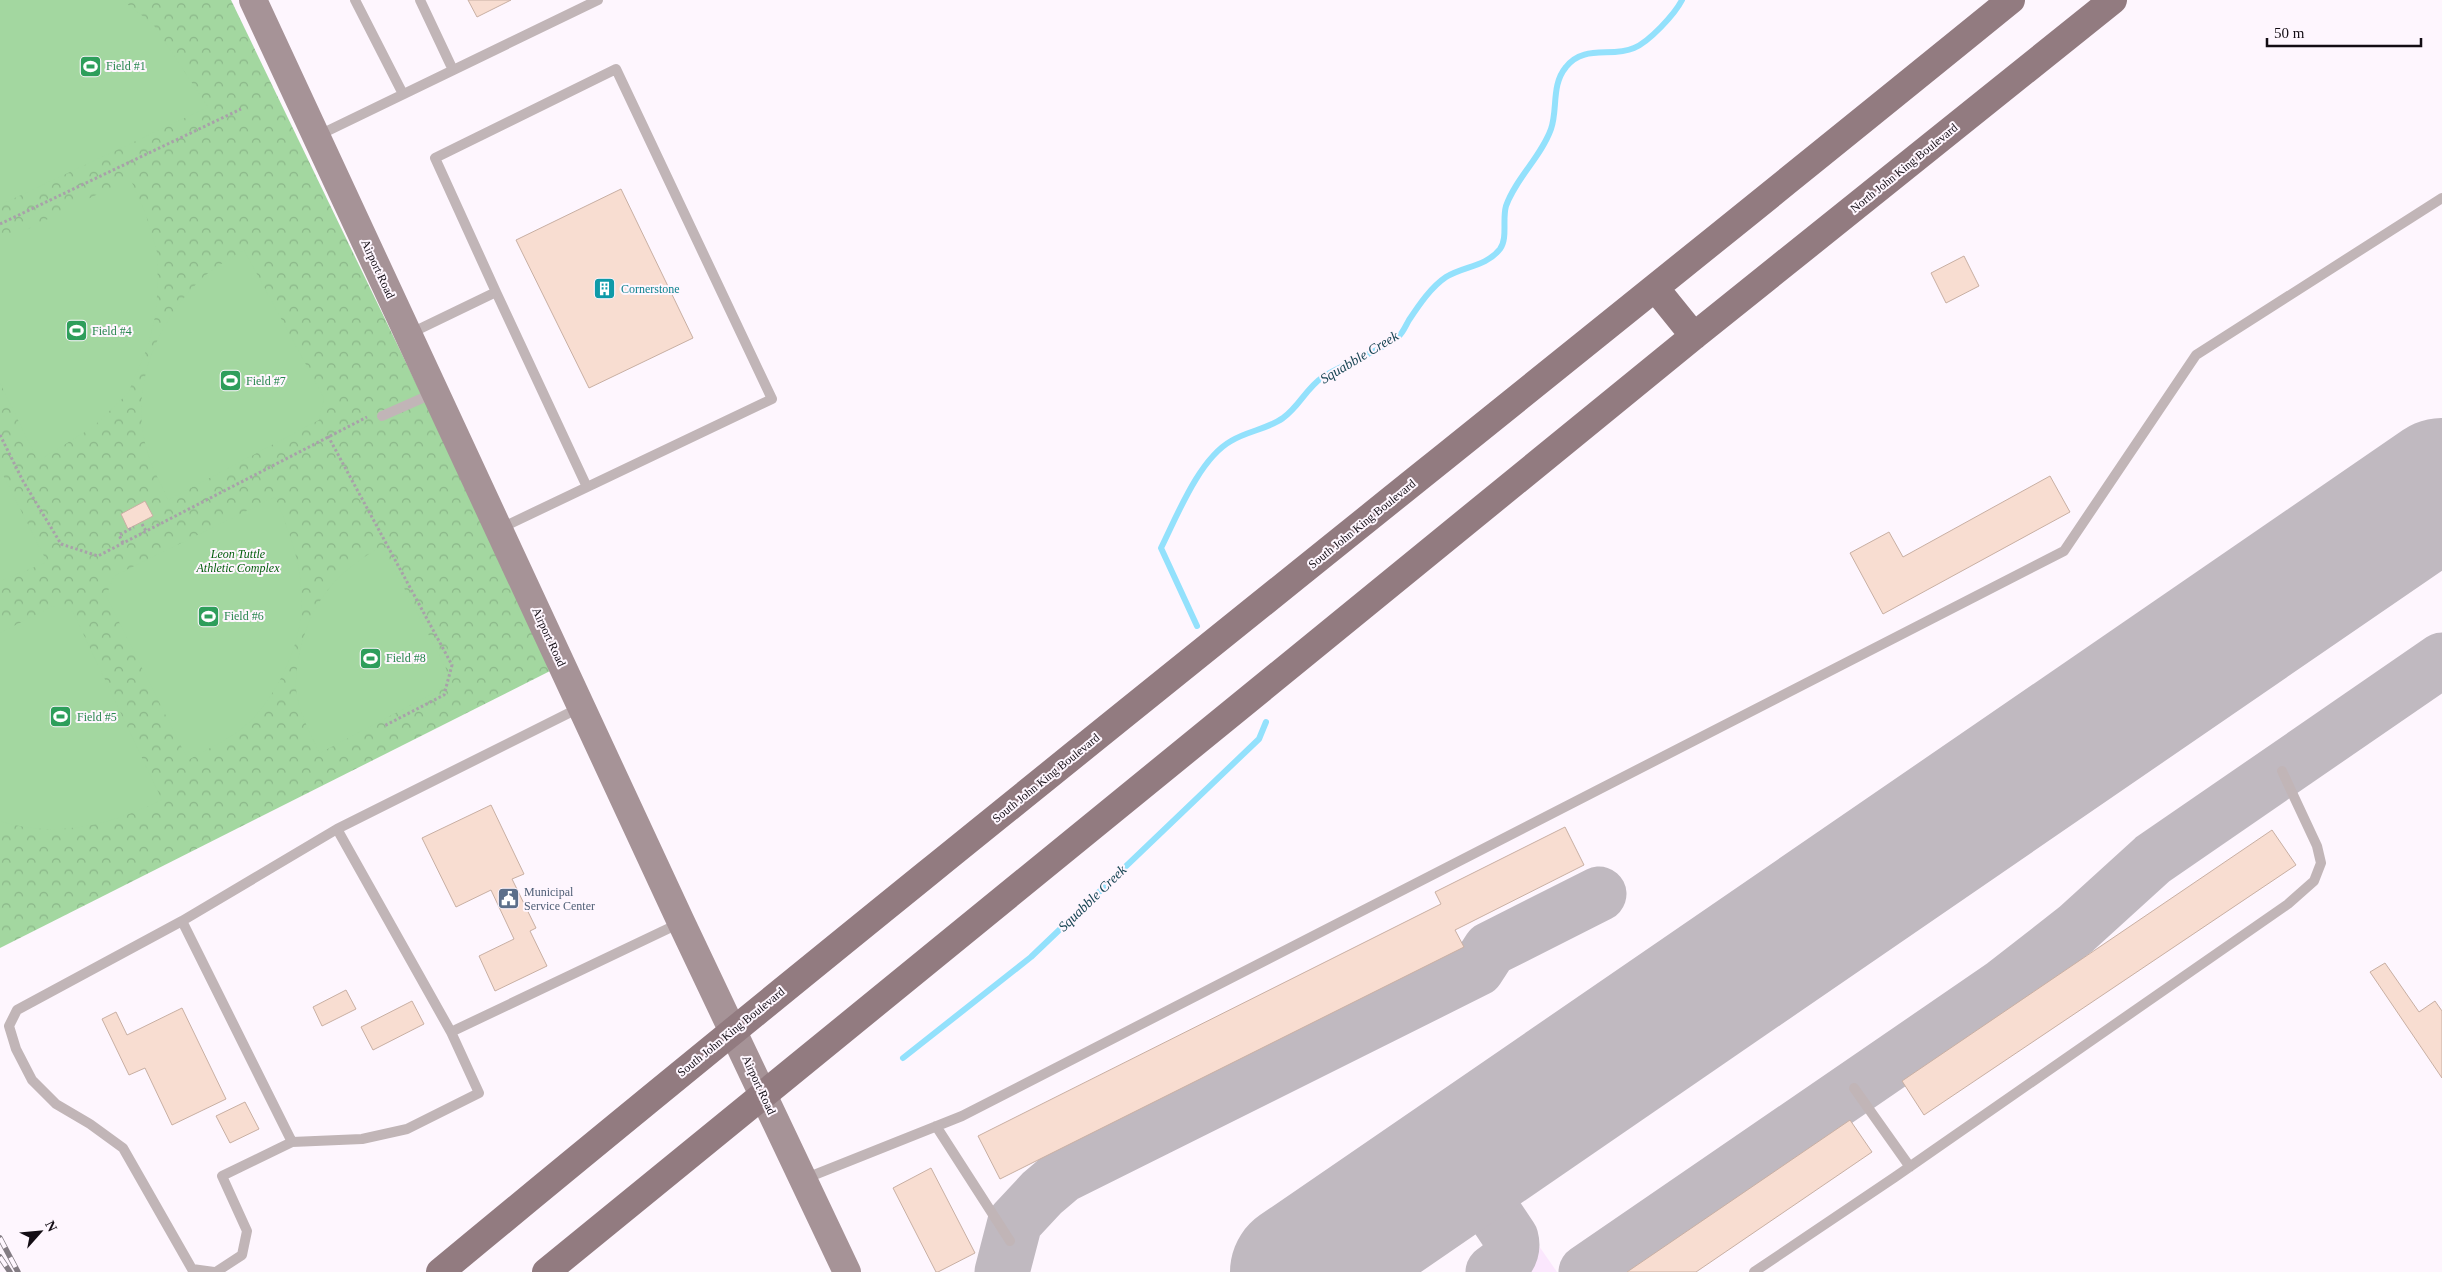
<svg xmlns="http://www.w3.org/2000/svg" width="2442" height="1272" font-family="Georgia,serif">
	<defs>
		<pattern id="park-crowns" width="20" height="18" patternUnits="userSpaceOnUse" patternTransform="scale(1.25)"><rect width="20" height="18" fill="#a3d7a0"/><path d="M2 6a3 3 0 1 1 6 0M12 15a3 3 0 1 1 6 0" fill="none" stroke="#8bb789"/></pattern>
	</defs>
	<rect width="100%" height="100%" fill="#fef6fe"/>
	<path fill="#fbe7fd" d="M1532,1236L1557,1272H1481Z"/>
	<path fill="url(#park-crowns)" d="M0,0H231L554,669L0,948Z"/>
	<path fill="#a3d7a0" d="M0,0H122L153,24L208,107L0,205Z
		M130,178L146,215L157,252L158,286L155,317L148,346L128,393L93,427L38,461L0,383V243Z
		M244,250L324,398L319,420L168,500C162,485 153,470 148,454C128,391 155,325 200,280C213,268 229,259 244,250Z
		M0,469L47,562L0,581Z
		M275,497C302,560 315,612 282,676C271,697 257,718 237,732C222,743 204,751 188,760L106,596L114,576Z
		M382,546L446,668L441,689L320,753C310,733 298,711 296,689C295,674 298,658 302,643C316,595 339,571 382,546Z
		M53,606L73,612L162,800C110,825 56,839 0,821V633Z"/>
	<g fill="none" stroke-linecap="round" stroke-linejoin="round">
		<path stroke="#93e1fc" stroke-width="6" d="M1197,626L1161,548C1177,516 1199,459 1231,441C1247,431 1268,429 1283,418C1299,407 1307,387 1323,377C1344,363 1379,352 1398,337C1403,333 1406,325 1409,320C1419,305 1431,287 1446,277C1463,266 1486,267 1500,249C1508,238 1502,220 1506,206C1516,178 1541,157 1551,129C1558,109 1551,85 1566,67C1584,44 1611,58 1634,48C1649,42 1675,14 1682,0
			M903,1058L1031,957L1259,739L1266,722"/>
		<path stroke="#c0b9c0" stroke-width="55" d="M2432,494L2442,509
			M1460,1162L1511,1238C1515,1253 1505,1264 1493,1272
			M1002,1272L1015,1222L1042,1193L1062,1176L1477,969L1490,949L1599,894
			M1586,1272L2003,986L2076,929L2153,859L2442,660"/>
		<path stroke="#c0b9c0" stroke-width="138" d="M1299,1272L2442,487"/>
	</g>
	<path fill="#f8ddd1" stroke="#c8afa3" d="M468,0H511L477,17Z
		M621,189L693,338L589,388L516,240Z
		M1964,256L1979,286L1946,303L1931,273Z
		M2050,476L2070,512L1883,614L1850,553L1889,532L1903,557Z
		M145,501L153,516L128,529L121,514Z
		M491,805L524,874L512,879L536,928L530,931L547,966L495,991L479,956L514,939L491,890L456,907L422,838Z
		M1565,827L1584,865L1455,930L1464,947L1000,1179L978,1136L1441,904L1435,892Z
		M2272,830L2296,865L1924,1115L1902,1081Z
		M2385,963L2419,1012L2435,1001L2442,1011V1078L2370,972Z
		M346,990L356,1009L322,1026L313,1007Z
		M412,1001L424,1024L373,1050L361,1027Z
		M182,1008L226,1099L172,1125L145,1068L129,1075L102,1019L116,1012L127,1035Z
		M245,1102L259,1129L230,1143L216,1116Z
		M1850,1120L1872,1152L1696,1272H1627Z
		M931,1168L975,1253L938,1272H936L893,1188Z"/>
	<g fill="none" stroke-linecap="round" stroke-linejoin="round">
		<path stroke="#a8a1a9" stroke-width="3" stroke-dasharray="2.5 2.5" stroke-linecap="butt" d="M0,224L241,109
			M0,435L23,481L61,544L98,556L367,417
			M328,436L452,665L444,695L384,726
			M142,524L146,531
			M123,543L119,535L134,527"/>
		<path stroke="#c1b5b7" stroke-width="10" d="M355,0L403,94
			M420,0L453,70
			M317,136L598,0
			M496,292L587,487
			M409,334L496,292L435,158L616,69L772,399L499,529
			M382,416L434,393
			M337,829L451,1032
			M182,921L292,1142
			M1854,1088L1910,1167
			M936,1126L1010,1241
			M804,1179L962,1116L2064,551L2196,355L2442,198
			M214,1272L192,1269L123,1148L90,1124L56,1104L32,1080L16,1049L9,1026L17,1010L182,921L337,829L579,708
			M216,1272L242,1255L247,1231L222,1176L292,1142L362,1139L407,1129L479,1093L451,1032L680,923
			M1754,1272L1895,1177L2288,904L2314,881L2321,863L2317,846L2282,771"/>
		<path stroke="#a69397" stroke-width="28" d="M253,0L681,922L847,1272"/>
		<path stroke="#927b80" stroke-width="28" d="M1656,289L1694,336
			M440,1272C959,842 1488,425 2011,0
			M546,1272L1694,336L2113,0"/>
		<defs>
			<path id="rail" d="M0,1238L18,1272
				M0,1257L10,1272"/>
		</defs>
		<use href="#rail" stroke="#837c83" stroke-width="5.5"/>
		<use href="#rail" stroke="#fef6fe" stroke-width="4" stroke-dasharray="11" stroke-linecap="butt"/>
	</g>
	<defs>
		<symbol id="stadium-square" viewBox="-11 -11 22 22"><rect x="-9" y="-9" width="18" height="18" rx="4" fill="#2e9e5b" stroke="#fef6fe"/><path d="M0-5a6.5 5 0 1 0 0 10a6.5 5 0 1 0 0-10ZM-3.5-1.8h7v3.6h-7Z" fill="#fff"/></symbol>
		<symbol id="building-square" viewBox="-11 -11 22 22"><rect x="-9" y="-9" width="18" height="18" rx="4" fill="#0f9aa8" stroke="#fef6fe"/><path d="M-4-6H4V6H1V3H-1V6H-4ZM-2.5-4.3h1.7v1.8h-1.7ZM.8-4.3h1.7v1.8H.8ZM-2.5-1h1.7V.8h-1.7ZM.8-1h1.7V.8H.8Z" fill="#fff"/></symbol>
		<symbol id="civic-square" viewBox="-11 -11 22 22"><rect x="-9" y="-9" width="18" height="18" rx="4" fill="#5c6f8a" stroke="#fef6fe"/><path d="M-.6-6.5H3V-4.5H.6V-3L4-1V1h2V6H-6V1h2V-1L-.6-3ZM-1.2 2.5V6h2.4V2.5Z" fill="#fff"/></symbol>
	</defs>
	<g fill-rule="evenodd">
		<use href="#stadium-square" x="78" y="54" width="25" height="25"/>
		<use href="#building-square" x="592" y="276" width="25" height="25"/>
		<use href="#stadium-square" x="64" y="318" width="25" height="25"/>
		<use href="#stadium-square" x="218" y="368" width="25" height="25"/>
		<use href="#stadium-square" x="196" y="604" width="25" height="25"/>
		<use href="#stadium-square" x="358" y="646" width="25" height="25"/>
		<use href="#stadium-square" x="48" y="704" width="25" height="25"/>
		<use href="#civic-square" x="496" y="886" width="25" height="25"/>
	</g>
	<g text-anchor="middle" stroke-width="4" stroke-linejoin="round" paint-order="stroke">
		<g font-size="12" fill="#27864d" stroke="#fef6fe" text-anchor="start">
			<text x="106" y="70">Field #1</text>
			<text x="92" y="335">Field #4</text>
			<text x="246" y="385">Field #7</text>
			<text x="224" y="620">Field #6</text>
			<text x="386" y="662">Field #8</text>
			<text x="77" y="721">Field #5</text>
		</g>
		<g font-size="12" fill="#130d14" stroke="#fef6fe">
			<text transform="translate(1904 168) rotate(-39)" y="4">North John King Boulevard</text>
			<text transform="translate(378 269) rotate(65)" y="4">Airport Road</text>
			<text transform="translate(1362 524) rotate(-39)" y="4">South John King Boulevard</text>
			<text transform="translate(549 637) rotate(65)" y="4">Airport Road</text>
			<text transform="translate(1046 778) rotate(-39)" y="4">South John King Boulevard</text>
			<text transform="translate(731 1032) rotate(-39)" y="4">South John King Boulevard</text>
			<text transform="translate(759 1085) rotate(65)" y="4">Airport Road</text>
		</g>
		<g font-size="12" fill="#0d838f" stroke="#fef6fe" text-anchor="start">
			<text x="621" y="293">Cornerstone</text>
		</g>
		<g font-size="12" font-style="italic" fill="#035e0c" stroke="#fef6fe">
			<text x="238" y="558">Leon Tuttle<tspan x="238" dy="14">Athletic Complex</tspan></text>
		</g>
		<g font-size="12" fill="#4e5e75" stroke="#fef6fe" text-anchor="start">
			<text x="524" y="896">Municipal<tspan x="524" dy="14">Service Center</tspan></text>
		</g>
		<g font-size="14" font-style="italic" fill="#154251" stroke="#fef6fe">
			<text transform="translate(1359 357) rotate(-31)" y="5">Squabble Creek</text>
			<text transform="translate(1092 898) rotate(-44)" y="5">Squabble Creek</text>
		</g>
	</g>
	<g transform="translate(40 1232) rotate(63)" stroke="#fef6fe" stroke-width="4" paint-order="stroke">
	<path d="M0-4L9 19L0 12L-9 19Z" fill="#130d14"/>
	<text y="-8" font-size="14" font-weight="bold" text-anchor="middle" fill="#130d14">N</text>
	</g>
	<path d="M2267 38v8h154v-8" fill="none" stroke="#130d14" stroke-width="2.5"/>
	<text x="2274" y="38" font-size="15" fill="#130d14" stroke="#fef6fe" stroke-width="4" paint-order="stroke">50 m</text>
</svg>
